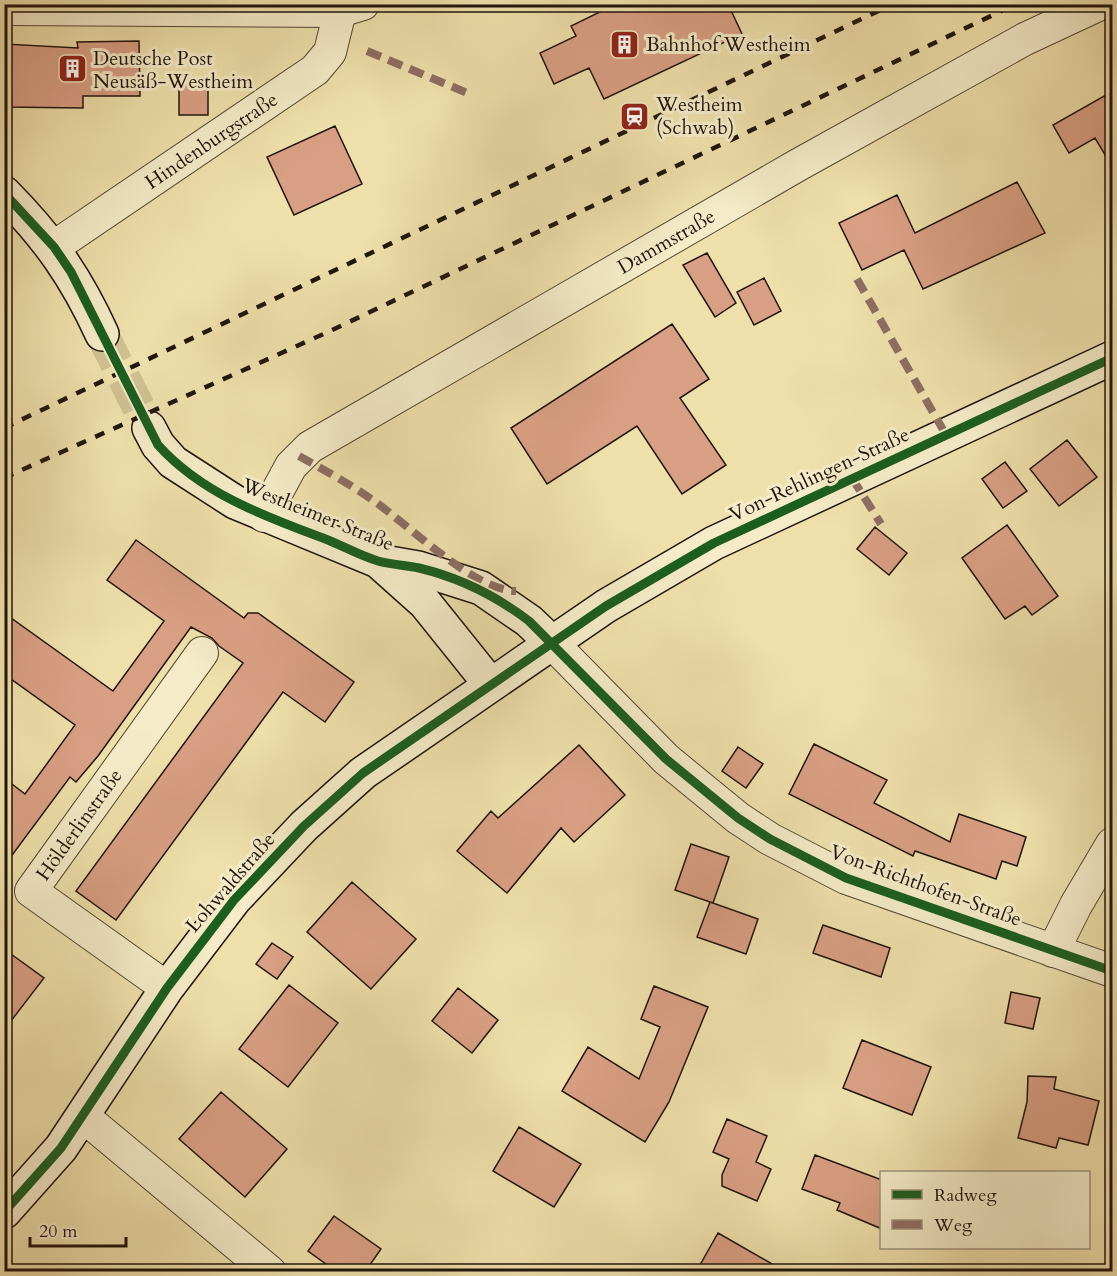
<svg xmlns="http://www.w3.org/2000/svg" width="1117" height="1276" font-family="Cardo,serif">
	<rect width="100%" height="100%" fill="#efe0ab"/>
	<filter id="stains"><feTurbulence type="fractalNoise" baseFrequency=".00333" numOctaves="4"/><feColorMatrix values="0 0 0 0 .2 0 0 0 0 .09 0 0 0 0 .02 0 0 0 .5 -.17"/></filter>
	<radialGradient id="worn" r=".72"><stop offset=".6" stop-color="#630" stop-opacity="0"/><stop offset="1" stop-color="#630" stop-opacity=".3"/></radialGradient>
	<path fill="#d99f84" stroke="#1f140e" stroke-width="1.5" d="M616,4H728L742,34L604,99L589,68L554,84L540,53L576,36L571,26Z
		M139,41L140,96H83V108L5,107L4,44L78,48L77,42Z
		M179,84H208V115H179Z
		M1113,91V168L1095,138L1069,153L1053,125Z
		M335,126L362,184L294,215L267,157Z
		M1017,182L1045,233L923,289L904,250L862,270L839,223L897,195L915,233Z
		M707,253L736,303L715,317L683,265Z
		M764,278L781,311L754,325L737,292Z
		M672,324L709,379L680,398L726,465L682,494L637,426L547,484L511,428Z
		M1067,440L1097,477L1059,506L1030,469Z
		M1005,462L1027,491L1003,508L982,479Z
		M1007,525L1058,596L1032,615L1025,606L1005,619L962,558Z
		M875,527L907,553L889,575L857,549Z
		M136,540L244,618L248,613H258L354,682L325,722L283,692L116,920L76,891L243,663L219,646L212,638L191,627L98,756L76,782L70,777L4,866V778L25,794L75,725L4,674V613L113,691L164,621L107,580Z
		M814,744L887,780L874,803L950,842L959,814L1026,837L1017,866L1002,861L996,879L915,851L913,856L789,794Z
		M579,745L625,795L574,842L561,828L507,893L457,851L491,811L498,818Z
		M738,747L763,764L746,788L722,771Z
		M691,844L729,857L713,903L675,890Z
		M352,882L416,939L371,989L307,932Z
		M710,902L758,919L746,954L697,937Z
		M823,925L890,948L881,977L813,953Z
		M272,943L293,957L277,979L256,964Z
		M4,949L44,978L4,1030Z
		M289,985L338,1023L288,1087L239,1049Z
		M654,986L708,1007L669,1102L645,1142L562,1091L588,1047L639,1079L660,1027L641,1019Z
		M458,988L498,1020L472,1053L432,1021Z
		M1011,992L1040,998L1033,1029L1005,1023Z
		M862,1040L931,1067L912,1115L843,1088Z
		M1028,1076L1056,1077L1054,1089L1099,1101L1088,1145L1059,1138L1056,1148L1018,1138L1027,1102Z
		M221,1092L287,1149L245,1197L179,1139Z
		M727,1119L767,1136L756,1162L771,1169L757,1201L722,1186V1175L729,1159L713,1152Z
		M519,1127L581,1164L554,1207L493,1171Z
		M815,1155L882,1180V1229L837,1210L840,1203L802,1189Z
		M334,1216L381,1249L365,1272H337L308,1251Z
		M718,1233L786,1272H696Z"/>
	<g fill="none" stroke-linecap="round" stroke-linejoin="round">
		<path stroke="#d0c193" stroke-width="33" stroke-dasharray="33 16" stroke-linecap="butt" d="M102,334L149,428"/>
		<defs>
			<g id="street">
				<path d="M4,9L340,11L363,4"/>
				<path id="s1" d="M54,247L315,70L330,52L340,11"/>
				<path id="s2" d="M264,516L291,466L310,447L798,165L1025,39L1100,4"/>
				<path d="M552,643L666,759L738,818L770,839L846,878L1112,971"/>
				<path d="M1053,951L1076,905L1112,844"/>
				<path id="s3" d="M167,988L31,891L202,653"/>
				<path d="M84,1117L270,1272"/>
			</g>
			<path id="secondary" d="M4,193C48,237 76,277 102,334
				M149,428L158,445L173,462L235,502L378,561L418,568L481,588L529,621L552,643
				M378,561L425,603L490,684
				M4,1212L61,1148L167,988L234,900L304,826L363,773L606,606L714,543L1112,358"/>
		</defs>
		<use href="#street" stroke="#534735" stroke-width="34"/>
		<use href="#secondary" stroke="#1f140e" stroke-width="36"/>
		<use href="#street" stroke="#f5ebc8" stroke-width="32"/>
		<use href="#secondary" stroke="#f5ebc8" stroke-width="33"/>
		<path stroke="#1f140e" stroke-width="4.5" stroke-dasharray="10 10" stroke-linecap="butt" d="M4,428L893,4
			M4,478L328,332L1016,4"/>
		<path stroke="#8d6e63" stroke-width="8" stroke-dasharray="15 8" stroke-linecap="butt" d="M367,51L472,95
			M857,279L946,435
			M299,456C324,470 350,484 374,501C410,526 473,590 516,591
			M852,478L881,524"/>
		<defs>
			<path id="cycleway" d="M4,193L54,247L71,272L158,445C203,495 267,517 328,540C345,547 361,556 378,561C392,565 406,565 419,568C461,578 495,595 529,621L666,759L738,818L770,839L846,878L1112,971
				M4,1212L61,1148L167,988L234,900L304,826L363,773L606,606L714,543L1112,358"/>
		</defs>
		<use href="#cycleway" stroke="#f5ebc8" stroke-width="13"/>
		<use href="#cycleway" stroke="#1b5e20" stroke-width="9"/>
	</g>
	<defs>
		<symbol id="building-square" viewBox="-11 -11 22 22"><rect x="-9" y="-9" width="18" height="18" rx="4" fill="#8f2418" stroke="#f5ebc8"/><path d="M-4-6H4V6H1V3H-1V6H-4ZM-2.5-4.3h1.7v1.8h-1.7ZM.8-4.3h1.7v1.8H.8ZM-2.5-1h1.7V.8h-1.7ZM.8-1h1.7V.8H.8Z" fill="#fff"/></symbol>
		<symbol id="station-square" viewBox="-11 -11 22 22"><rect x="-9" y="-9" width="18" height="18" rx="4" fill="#8f2418" stroke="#f5ebc8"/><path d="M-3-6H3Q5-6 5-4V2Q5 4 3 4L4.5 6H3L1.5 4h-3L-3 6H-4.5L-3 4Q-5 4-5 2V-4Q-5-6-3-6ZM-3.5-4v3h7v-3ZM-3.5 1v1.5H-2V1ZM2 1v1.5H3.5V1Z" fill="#fff"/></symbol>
	</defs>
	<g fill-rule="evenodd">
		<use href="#building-square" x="608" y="28" width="33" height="33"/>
		<use href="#building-square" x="56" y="52" width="33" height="33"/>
		<use href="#station-square" x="618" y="100" width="33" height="33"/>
	</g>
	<g text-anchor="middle" stroke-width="6" stroke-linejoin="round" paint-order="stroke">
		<g font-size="20" fill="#1f140e" stroke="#f5ebc8" text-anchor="start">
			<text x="646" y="51">Bahnhof Westheim</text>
			<text x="93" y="65">Deutsche Post<tspan x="93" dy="23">Neusäß-Westheim</tspan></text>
			<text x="656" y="111">Westheim<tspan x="656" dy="23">(Schwab)</tspan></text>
		</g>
		<g font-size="20" fill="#1f140e" stroke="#f5ebc8">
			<text dy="7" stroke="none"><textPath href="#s1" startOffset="190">Hindenburgstraße</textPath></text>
			<text dy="7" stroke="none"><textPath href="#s2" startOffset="495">Dammstraße</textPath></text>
			<text transform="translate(819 474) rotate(-25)" y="7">Von-Rehlingen-Straße</text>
			<text transform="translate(318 514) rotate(22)" y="7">Westheimer Straße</text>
			<text dy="7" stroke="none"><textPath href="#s3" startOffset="249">Hölderlinstraße</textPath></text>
			<text transform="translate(230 882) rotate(-49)" y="7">Lohwaldstraße</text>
			<text transform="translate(926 885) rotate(20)" y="7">Von-Richthofen-Straße</text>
		</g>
	</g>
	<rect width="1117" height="1276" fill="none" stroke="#efe0ab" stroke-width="24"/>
	<rect x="6" y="6" width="1105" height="1264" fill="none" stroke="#1f140e" stroke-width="3"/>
	<rect x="12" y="12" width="1093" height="1252" fill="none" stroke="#1f140e" stroke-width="1.5"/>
	<rect x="880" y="1171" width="210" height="78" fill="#f5ebc8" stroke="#9f957e" stroke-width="1.5"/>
	<rect x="892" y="1190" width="30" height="9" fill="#1b5e20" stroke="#9f957e" stroke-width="1.5"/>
	<text x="934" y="1201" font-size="18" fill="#1f140e">Radweg</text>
	<rect x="892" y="1220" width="30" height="9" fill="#8d6e63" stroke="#9f957e" stroke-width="1.5"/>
	<text x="934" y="1231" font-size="18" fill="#1f140e">Weg</text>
	<path d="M30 1237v9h96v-9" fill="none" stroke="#1f140e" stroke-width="3"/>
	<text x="39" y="1237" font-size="18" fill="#1f140e" stroke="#f5ebc8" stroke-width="4.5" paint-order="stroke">20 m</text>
	<rect width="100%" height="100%" filter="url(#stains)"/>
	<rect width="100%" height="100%" fill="url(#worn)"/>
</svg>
